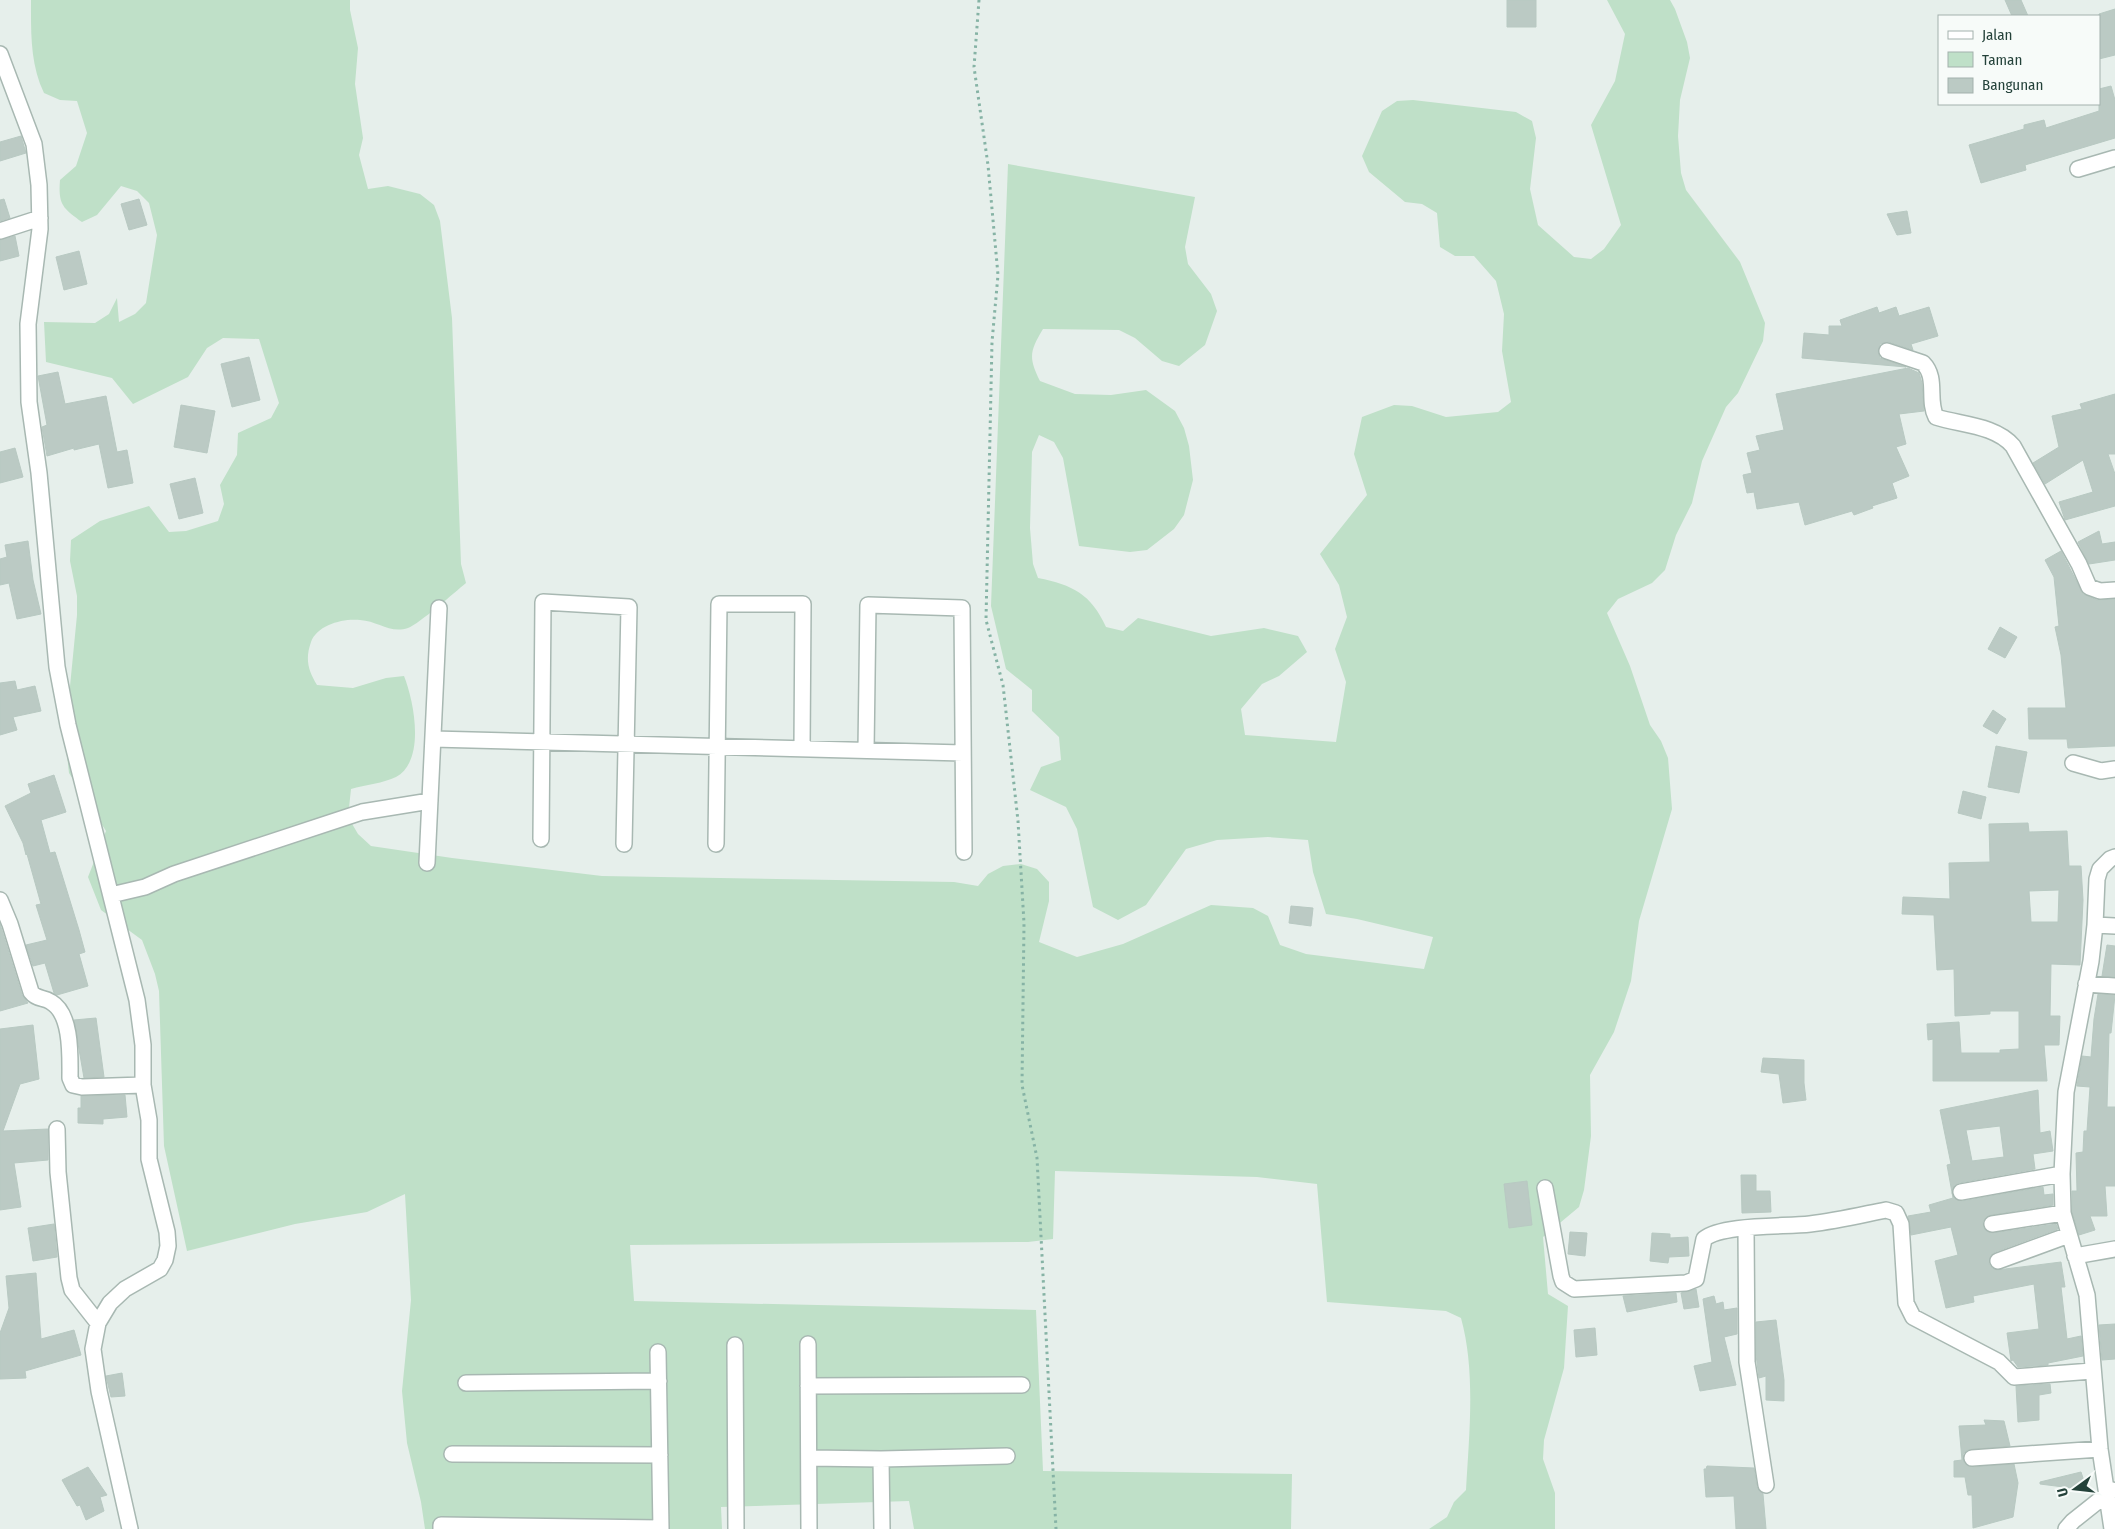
<svg xmlns="http://www.w3.org/2000/svg" width="2115" height="1529" font-family="'Fira Sans Condensed',sans-serif">
	<rect width="100%" height="100%" fill="#e6efeb"/>
	<path fill="#bfe0c8" d="M31,0H350V10L358,48L355,84L363,138L359,155L368,189L388,186L420,194L434,205L440,221L452,318L461,564L466,583C455,592 419,624 408,628C390,634 378,621 360,620C343,618 317,625 311,642C305,659 308,670 317,685L353,688L386,678L404,676C414,701 426,761 396,777C384,783 365,785 351,789L348,817L358,834L371,846L452,858L602,876L954,882L978,886L988,874L1003,866L1021,864L1037,869L1049,882V901L1039,942L1077,957L1123,944L1211,905L1253,908L1268,916L1280,945L1306,954L1424,969L1433,937L1357,919L1326,914L1313,872L1308,840L1268,837L1217,840L1186,849L1146,905L1118,920L1093,907L1077,829L1066,807L1030,790L1041,767L1061,760L1059,737L1032,711V690L1006,669L991,606L1008,164L1195,197L1185,247L1188,264L1211,294L1217,311L1205,345L1179,366L1162,361L1135,338L1119,330L1043,329C1030,351 1028,357 1040,381L1075,394L1111,395L1146,390L1175,411L1184,428L1189,446L1193,480L1184,515L1174,529L1147,550L1130,552L1079,546L1063,458L1054,442L1039,435L1032,452L1030,528L1033,564L1038,578C1073,585 1091,594 1106,627L1123,631L1138,618L1211,636L1264,628L1298,636L1307,652L1279,676L1262,684L1241,709L1245,735L1336,742L1346,682L1335,649L1347,617L1339,585L1320,554L1367,495L1354,454L1362,417L1394,405L1412,406L1446,417L1498,412L1511,402L1502,351L1504,314L1496,281L1474,256H1455L1440,247L1437,213L1422,204L1405,202L1369,172L1362,156L1382,111L1397,101L1413,100L1516,112L1532,121L1536,138L1530,189L1538,225L1574,257L1591,259L1604,249L1621,225L1591,125L1615,81L1625,34L1607,0H1670L1675,9L1687,42L1690,58L1680,100L1678,136L1681,173L1686,190L1740,262L1765,323L1763,341L1738,393L1726,407L1702,461L1692,503L1676,535L1665,570L1652,583L1618,599L1607,613L1630,666L1650,725L1661,741L1668,758L1672,809L1639,921L1631,981L1614,1032L1590,1075L1591,1136L1584,1190L1579,1207L1543,1237L1548,1294L1568,1306L1564,1368L1544,1440L1543,1459L1555,1493V1529H1429L1447,1517L1454,1502L1466,1490C1469,1435 1476,1372 1461,1318L1446,1311L1327,1302L1317,1184L1257,1177L1055,1171L1053,1239L1028,1242L630,1245L634,1301L1036,1310L1043,1471L1292,1474L1291,1529H914L909,1501L721,1507L722,1529H425L421,1502L407,1443L402,1391L411,1300L405,1194L367,1212L295,1224L187,1251L164,1146L159,991L155,974L142,940L101,910L88,877L106,831L69,773L65,737L77,615V596L70,561L71,540L100,521L149,506L169,532L186,531L218,521L224,504L220,485L237,455L238,433L271,418L279,403L259,339L223,338L207,348L188,377L133,404L112,378L46,362L44,322L95,323L109,314L117,298L119,322L135,314L146,303L157,235L149,203L137,191L121,186L97,215L82,222C63,208 58,205 60,180L76,166L87,133L77,101L60,100L44,93C30,64 31,32 31,0Z"/>
	<path fill="#bbcac4" stroke="#b8c9c2" fill-rule="evenodd" d="M1507,0H1536V27H1507Z
		M2005,0H2021L2028,16H2012Z
		M2115,9V55L2099,59V14Z
		M2111,86L2115,100V138L2025,165L2026,170L1981,183L1969,145L2024,129V125L2044,120L2046,128L2099,111V89Z
		M21,136L26,153L0,161V142Z
		M4,199L10,218L0,221V200Z
		M139,199L147,225L129,230L121,204Z
		M1907,211L1911,233L1897,235L1887,214Z
		M15,236L19,256L0,261V240Z
		M79,251L87,284L64,290L56,257Z
		M1877,307L1879,313L1896,307L1899,316L1929,307L1938,336L1911,344L1913,350L1889,342L1880,344L1878,352L1880,358L1906,367L1802,358L1804,333L1829,335V326H1842L1840,320Z
		M249,357L260,400L232,407L221,364Z
		M1908,368L1919,373L1922,383L1924,411L1899,414L1906,444L1896,447L1909,476L1892,483L1897,498L1872,506L1873,508L1854,515L1852,511L1805,525L1799,502L1757,509L1754,492L1747,493L1743,475L1752,473L1747,453L1760,450L1756,436L1784,430L1776,394Z
		M58,372L65,404L106,396L117,452L127,450L133,483L108,488L99,444L74,450V448L47,456L42,427L47,425L38,376Z
		M2115,394V454H2108L2115,474V506L2065,520L2059,502L2093,492L2083,460L2045,484L2033,463L2059,447L2052,416L2082,409L2080,404Z
		M181,405L215,411L207,453L174,447Z
		M15,448L23,477L0,483V452Z
		M195,478L203,513L179,519L170,484Z
		M2099,531L2102,544L2115,542V560L2089,564L2078,542Z
		M28,541L33,580L41,614L17,619L9,583L0,585V559L7,557L5,545Z
		M2061,551L2083,594L2097,600L2115,599V746L2068,748L2067,739H2029L2028,708H2066L2061,655L2055,627L2059,626L2054,577L2045,560Z
		M2000,627L2017,637L2005,658L1988,649Z
		M15,681L17,690L35,686L41,711L13,717L17,730L0,735V683Z
		M1993,710L2006,719L1997,734L1983,726Z
		M1996,746L2027,752L2019,793L1988,787Z
		M54,775L66,812L41,820L50,853L55,852L79,930L85,952L79,954L88,986L57,995L54,993L45,963L33,966L26,945L47,940L36,905L41,904L27,854L26,855L23,843L5,806L31,793L28,784Z
		M1963,791L1986,797L1981,819L1958,813Z
		M2028,823L2029,832L2067,831L2069,866H2081L2083,900L2080,965L2051,964L2050,1016H2060L2059,1045H2044L2047,1081H1933V1039L1928,1040L1927,1024L1959,1022L1961,1053H2000V1050L2019,1049V1011H1990V1014L1955,1016L1954,969L1937,970L1934,915L1902,914L1903,897L1950,899L1949,863L1990,862L1989,824ZM2059,890L2058,922H2031L2029,891Z
		M1291,906L1313,908L1311,926L1289,923Z
		M0,924L22,995L28,1003L0,1011Z
		M2107,945L2115,946V977L2102,976Z
		M2098,994L2115,995L2111,1033H2109L2107,1107H2115V1186H2105L2107,1216H2090L2095,1230L2079,1235L2072,1212V1191H2077L2076,1153L2083,1152L2084,1131H2087L2090,1087L2077,1086L2082,1056L2091,1057L2094,1019Z
		M96,1018L104,1077L84,1078L74,1020Z
		M33,1025L39,1079L20,1084L3,1131L48,1129V1160L14,1163L21,1207L0,1210V1029Z
		M1763,1058L1804,1060V1083L1806,1100L1783,1103L1779,1074L1761,1072Z
		M2038,1090L2040,1133L2050,1131L2053,1151L2033,1154L2035,1169L1959,1183L1955,1185L1952,1193L1954,1198L1962,1201L2043,1187L2044,1195L2053,1194V1205L1991,1215L1983,1221L1984,1229L1993,1233L2056,1224L2058,1229L1995,1252L1991,1255L1989,1264L1992,1268L1997,1270L2061,1262L2065,1287H2061L2067,1339L2081,1336L2083,1356L2048,1363V1365L2018,1367L2013,1360L2011,1361L2007,1333L2039,1329L2034,1284L1973,1296L1974,1302L1946,1308L1935,1261L1958,1255L1951,1227L1911,1235L1908,1216L1931,1212L1929,1205L1953,1198L1947,1165L1951,1164L1940,1110ZM2000,1126L2004,1157L1972,1161L1966,1130Z
		M125,1095L127,1117L103,1119V1124L78,1123V1108H81V1096Z
		M1741,1175H1756V1191H1770L1771,1212L1742,1213Z
		M1527,1181L1532,1225L1509,1228L1504,1184Z
		M54,1224L57,1257L33,1261L28,1228Z
		M1570,1232L1587,1233L1585,1256L1568,1254Z
		M1652,1233L1670,1234V1238L1688,1237L1689,1256L1669,1257L1668,1263L1650,1261Z
		M36,1273L41,1339L74,1330L81,1355L25,1371L26,1378L0,1379V1333L9,1308L6,1276Z
		M1696,1289L1699,1307L1684,1309L1681,1293Z
		M1676,1293L1677,1302L1627,1312L1623,1296Z
		M1714,1296L1716,1304L1723,1302L1724,1310L1737,1308V1334L1724,1337L1736,1385L1700,1391L1694,1366L1712,1362L1703,1299Z
		M1776,1320L1784,1380V1401L1766,1400V1376L1759,1378L1756,1355V1322Z
		M2115,1324V1359L2102,1360L2099,1325Z
		M1595,1328L1597,1355L1576,1357L1574,1330Z
		M122,1373L125,1396L111,1397L106,1376Z
		M2050,1384L2051,1393L2039,1395V1420L2018,1422L2016,1386Z
		M1984,1420L2004,1421L2010,1446L1967,1450L1963,1454L1964,1463L1973,1467L2014,1464L2018,1483L2013,1517L1973,1528L1972,1495H1968L1965,1477H1954V1461L1962,1460L1959,1426L1986,1425Z
		M1707,1466L1754,1468L1757,1487L1763,1494L1766,1529H1736L1734,1496L1706,1497L1704,1469H1706Z
		M88,1467L107,1495L100,1497L104,1511L86,1520L80,1505L77,1506L62,1480Z
		M2081,1472L2087,1490L2040,1484V1482Z"/>
	<g fill="none" stroke-linecap="round" stroke-linejoin="round">
		<defs>
			<path id="minor" d="M0,54L34,144L39,185L40,229L28,324L29,402L39,473L57,667L68,725L137,1000L143,1045V1085
				M2078,169L2115,158
				M0,231L40,218
				M1887,351L1923,363C1938,378 1927,400 1936,417C1961,425 1995,425 2013,446L2079,564L2089,587L2100,591L2115,590
				M433,739L963,753
				M866,750L868,605L962,608L964,852
				M2073,763L2101,771L2115,769
				M541,839L543,602L629,607L624,844
				M716,844L719,604H803L802,748
				M427,863L439,608
				M111,895L145,887L174,874L362,812L430,801
				M0,900L10,924L31,992C37,1000 44,997 51,1002C72,1014 70,1056 70,1078L73,1085L82,1087L143,1085L149,1120V1159L167,1232L168,1246L165,1260L160,1269L125,1289L110,1303L98,1323L93,1349L99,1391L130,1529
				M2095,925L2115,926
				M2086,984L2115,986
				M57,1129L58,1172L69,1278L72,1290L98,1323
				M1545,1188L1561,1276L1563,1282L1574,1289L1686,1283L1696,1279L1704,1239C1722,1224 1785,1227 1810,1224C1836,1221 1861,1215 1886,1210L1896,1213L1901,1224L1906,1303L1913,1317L1999,1362L2014,1377L2092,1371
				M1961,1192L2062,1174
				M1992,1224L2063,1213
				M1746,1229L1747,1362L1766,1485
				M2075,1256L2115,1249
				M1998,1261L2069,1235
				M808,1344L809,1529
				M735,1345L736,1529
				M658,1352L661,1529
				M466,1383L659,1381
				M808,1386L1022,1385
				M452,1454L660,1455
				M809,1458L881,1459L1007,1456
				M1972,1458L2100,1449
				M881,1459L882,1529
				M441,1529V1525L661,1528
				M2066,1529L2073,1521L2112,1490
				M2112,1529L2100,1449L2087,1295L2063,1213L2062,1174L2066,1092L2091,961L2095,925L2097,879L2100,869L2110,859L2115,857"/>
		</defs>
		<use href="#minor" stroke="#a8b8b2" stroke-width="18"/>
		<path stroke="#86b3a5" stroke-width="3" stroke-dasharray="2.5 4" stroke-linecap="butt" d="M979,0L974,67L988,165L998,275L992,342L986,620L1003,685L1018,821L1024,923L1022,1085L1037,1158L1056,1529"/>
		<use href="#minor" stroke="#fff" stroke-width="15"/>
	</g>
	<rect x="1938" y="15" width="162" height="90" fill="#f7fbf9" stroke="#a3b1ad"/>
	<rect x="1948" y="31" width="25" height="8" fill="#ffffff" stroke="#a3b1ad"/>
	<text x="1982" y="40" font-size="15" fill="#24423a">Jalan</text>
	<rect x="1948" y="52" width="25" height="15" fill="#bfe0c8" stroke="#a3b1ad"/>
	<text x="1982" y="65" font-size="15" fill="#24423a">Taman</text>
	<rect x="1948" y="78" width="25" height="15" fill="#bbcac4" stroke="#a3b1ad"/>
	<text x="1982" y="90" font-size="15" fill="#24423a">Bangunan</text>
	<g transform="translate(2075 1489) rotate(255)" stroke="#f7fbf9" stroke-width="4" paint-order="stroke">
	<path d="M0-4L9 19L0 12L-9 19Z" fill="#24423a"/>
	<text y="-8" font-size="14" font-weight="bold" text-anchor="middle" fill="#24423a">U</text>
	</g>
</svg>
